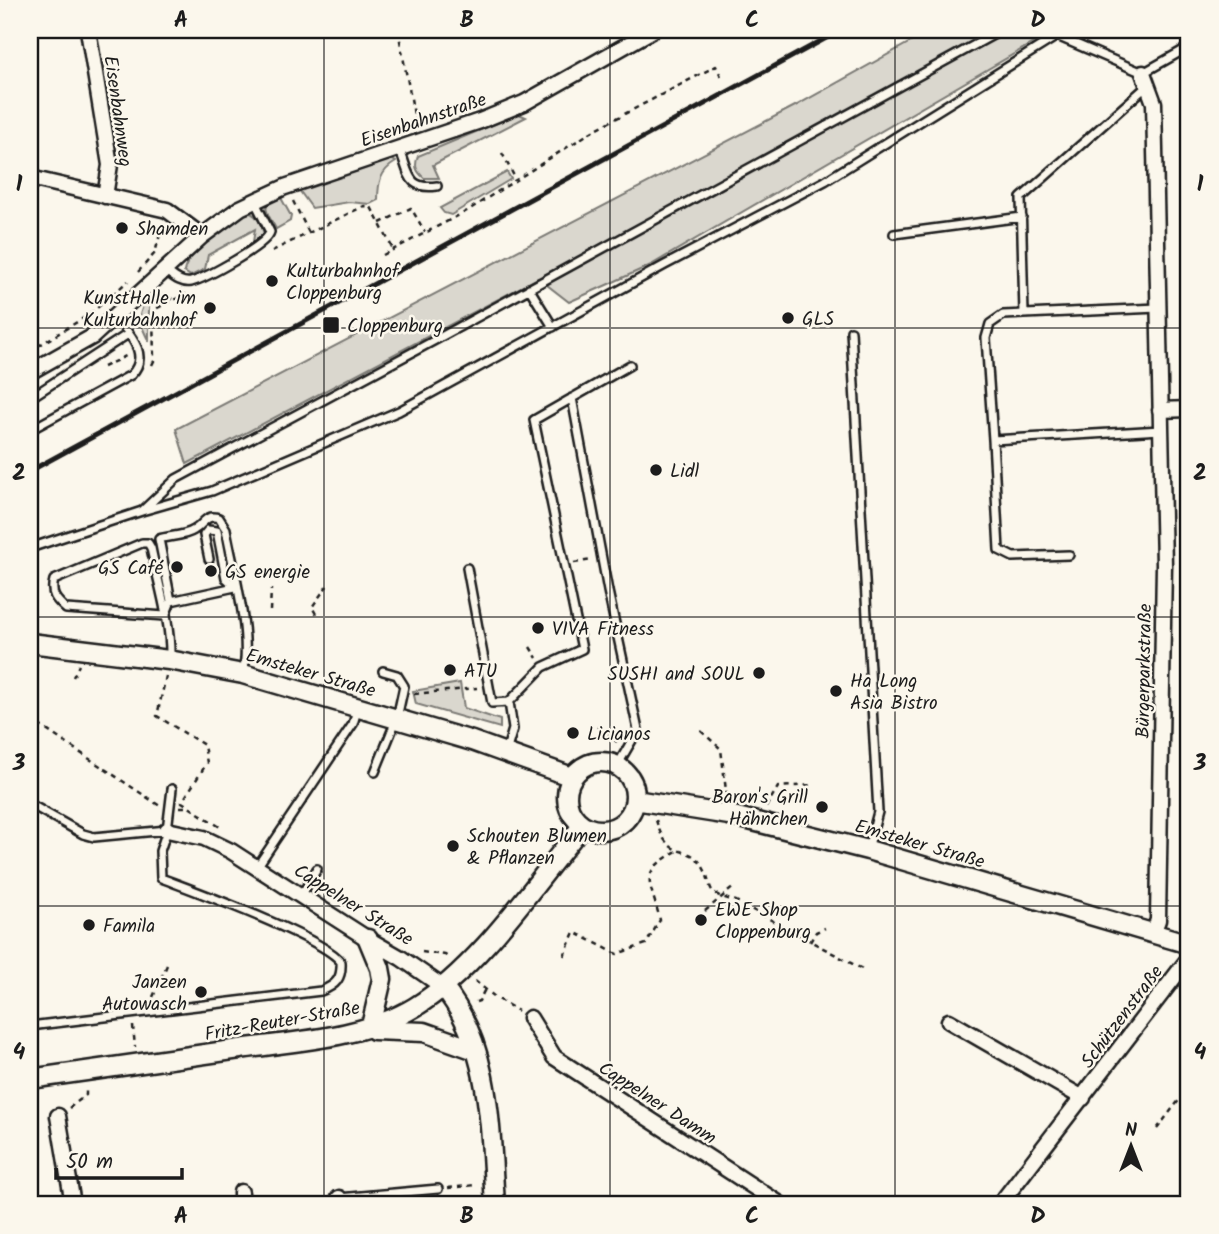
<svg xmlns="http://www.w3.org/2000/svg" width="1219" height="1234" font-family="Kalam,sans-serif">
	<rect width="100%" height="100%" fill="#fbf7ec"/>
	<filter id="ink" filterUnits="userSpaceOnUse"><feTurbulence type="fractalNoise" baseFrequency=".0143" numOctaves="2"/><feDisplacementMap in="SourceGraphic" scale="14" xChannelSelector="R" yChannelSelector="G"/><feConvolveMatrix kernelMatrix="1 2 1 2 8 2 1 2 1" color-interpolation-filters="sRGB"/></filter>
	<g filter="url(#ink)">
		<path fill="#dad7ce" stroke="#7b7a75" stroke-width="2" d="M932,30H1055L651,265L569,302L538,278L187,464L176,429L797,105Z
			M519,114L526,117L433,165L439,178H424C416,171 414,166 418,156Z
			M391,159L396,162C380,171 378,183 378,200L370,204L349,202L312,208L299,190Z
			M507,172L511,179L451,215L444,213L440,208Z
			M280,196L291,216L290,221L276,229C267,212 258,205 280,196Z
			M251,213C259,217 262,226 264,234L253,242L255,229L208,255L205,269L191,276L184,272C186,253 228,226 244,214Z
			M149,297V342C140,322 134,317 149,297Z
			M460,683L464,708L500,720V728L416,704L413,691Z"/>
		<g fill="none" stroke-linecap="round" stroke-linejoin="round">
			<defs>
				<path id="service" d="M399,148C410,173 406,190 437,186
					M894,234L1022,217
					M166,271C173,276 181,284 191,282C206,278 267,245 270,232L254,200
					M529,288L553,327
					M1024,314L1021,198L1147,86
					M851,331L878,812L868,849
					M30,398L128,334
					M572,398L608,591L638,730L617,766
					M30,430L131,375C151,355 129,334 116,317
					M993,440L986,338L990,324L1003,315L1158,308
					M143,510L176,479L439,338L1002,30
					M30,548L142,511L212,491L399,411L665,265L825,181L1057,36L1143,73L1189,47
					M1069,555L1013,557L999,550L993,440L1161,430
					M209,559L204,535L208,530L217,531L226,578L236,587
					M467,568L492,703L509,702L543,667L582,649L534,420L630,365
					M171,601L235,587
					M165,616L66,609C56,600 50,594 54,580L142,543H148L151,548C158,583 171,622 170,658
					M165,616L171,601L159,539C169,536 185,536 194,530C205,524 204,514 219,518L226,529C233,568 252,636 243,673
					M506,752L513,729L509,702
					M375,772L397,718L404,686L397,675L383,671
					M30,804L83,834L94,837L167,830
					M257,867L353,724L357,710
					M301,896L317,869
					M30,1026L321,991C336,985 342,979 341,962C325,938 195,891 161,878L160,851L167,830L172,789
					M339,1198L438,1189"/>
				<path id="minor" d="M88,30L110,165L105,196
					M1143,73L1154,103L1164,565L1158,920L1153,933
					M30,178L167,210L202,236
					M30,372L92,337L202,236L240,208L285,187L480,121L524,103L653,30
					M1160,410L1189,409
					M167,830L204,838L231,851L368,939L401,958L443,987
					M530,1018L554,1057L780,1204
					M949,1021L1083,1098
					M58,1116L73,1204
					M241,1192V1204
					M339,1198L340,1204
					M1000,1204L1189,958"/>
				<path id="tertiary" d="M30,643L169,660L243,674L472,741L572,777
					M567 796a34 34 0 1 1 68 0a34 34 0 1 1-68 0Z
					M635,800L729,815L868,850L1189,944
					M368,939L380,968L382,979L371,1026
					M443,987C492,1046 490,1132 495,1204
					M374,1030L424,1032L475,1050
					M30,1079C100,1069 170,1059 240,1049C298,1041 364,1038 415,1007C478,969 536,882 583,825"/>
			</defs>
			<use href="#service" stroke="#1c1c1c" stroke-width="12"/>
			<use href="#minor" stroke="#1c1c1c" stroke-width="19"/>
			<use href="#tertiary" stroke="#1c1c1c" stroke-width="23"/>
			<path stroke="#1c1c1c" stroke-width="2.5" stroke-dasharray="5 5" stroke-linecap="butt" d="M398,30L416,125
				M502,153L516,180
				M293,201L309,233
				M380,223L411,208L425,232
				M272,251L364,206L371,207L393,249
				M383,255L467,211L596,129L716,66L721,76
				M138,272L155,253L162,227
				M159,294L172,299
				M30,351L90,314L128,281
				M152,365L154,361L153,310L186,294
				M103,367L128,355
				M574,563L592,560
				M270,611L271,589
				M316,614L312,607L327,586
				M530,647L537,658
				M166,676L157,716L204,745L207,763L182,802L188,806
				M73,677L79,665
				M414,694L477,688
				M30,719L160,806
				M598,726L617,742
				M701,731L721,749L727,799
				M180,807H189L220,827
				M766,807L778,787L813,785
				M656,820C668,863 688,843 701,864C716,886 700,893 736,901L862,969
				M705,911L735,886
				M810,942L816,932L825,928
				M422,952L445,955L449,958
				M564,956L574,932L617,954L646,944L660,920C650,879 637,874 677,851
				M475,981L495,997L518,1011
				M153,997L167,965
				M476,1002L479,1001L485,989
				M133,1026L135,1047
				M69,1108L86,1095V1088
				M1157,1129L1189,1087
				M448,1188L476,1185"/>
			<use href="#service" stroke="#fbf7ec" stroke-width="7"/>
			<use href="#minor" stroke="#fbf7ec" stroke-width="14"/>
			<use href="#tertiary" stroke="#fbf7ec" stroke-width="18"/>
			<path stroke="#1c1c1c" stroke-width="5" d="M30,471L841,30"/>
		</g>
	</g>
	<path fill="none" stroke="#1c1c1c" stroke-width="2" stroke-opacity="0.55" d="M324,30V1204M610,30V1204M895,30V1204M30,328H1189M30,617H1189M30,906H1189"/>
	<g fill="#1c1c1c" stroke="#fbf7ec" stroke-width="2.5">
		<circle cx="122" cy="228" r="7"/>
		<circle cx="272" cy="281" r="7"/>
		<circle cx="210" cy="308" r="7"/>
		<circle cx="788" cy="318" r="7"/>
		<rect x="322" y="316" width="18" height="18" rx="3.5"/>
		<circle cx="656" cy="470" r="7"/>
		<circle cx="177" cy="567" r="7"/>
		<circle cx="211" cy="571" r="7"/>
		<circle cx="538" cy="628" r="7"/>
		<circle cx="450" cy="670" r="7"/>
		<circle cx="759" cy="673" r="7"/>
		<circle cx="836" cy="691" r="7"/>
		<circle cx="573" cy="733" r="7"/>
		<circle cx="822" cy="807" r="7"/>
		<circle cx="453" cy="846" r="7"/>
		<circle cx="701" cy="920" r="7"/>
		<circle cx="89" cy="925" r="7"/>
		<circle cx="201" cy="992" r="7"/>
	</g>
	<g text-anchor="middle" stroke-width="5" stroke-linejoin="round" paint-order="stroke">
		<g font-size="19" fill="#1c1c1c" stroke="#fbf7ec">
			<text transform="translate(119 111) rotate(82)" y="7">Eisenbahnweg</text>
			<text transform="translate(423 119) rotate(-19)" y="7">Eisenbahnstraße</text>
			<text transform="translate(1143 671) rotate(-89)" y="7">Bürgerparkstraße</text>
			<text transform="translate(311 672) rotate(16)" y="7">Emsteker Straße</text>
			<text transform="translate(920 843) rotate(16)" y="7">Emsteker Straße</text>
			<text transform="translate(354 904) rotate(32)" y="7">Cappelner Straße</text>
			<text transform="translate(1121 1016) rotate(-53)" y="7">Schützenstraße</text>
			<text transform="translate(282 1020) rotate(-10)" y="7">Fritz-Reuter-Straße</text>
			<text transform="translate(658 1102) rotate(33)" y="7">Cappelner Damm</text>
		</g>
		<g font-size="19" fill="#1c1c1c" stroke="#fbf7ec" text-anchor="start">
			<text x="136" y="235">Shamden</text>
			<text x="286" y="277">Kulturbahnhof<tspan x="286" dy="22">Cloppenburg</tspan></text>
			<text x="196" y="304" text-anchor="end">KunstHalle im<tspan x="196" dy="22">Kulturbahnhof</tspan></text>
			<text x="802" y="325">GLS</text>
			<text x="347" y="332">Cloppenburg</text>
			<text x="670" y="477">Lidl</text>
			<text x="163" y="574" text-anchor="end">GS Café</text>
			<text x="225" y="578">GS energie</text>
			<text x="552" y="635">VIVA Fitness</text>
			<text x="464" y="677">ATU</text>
			<text x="745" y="680" text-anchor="end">SUSHI and SOUL</text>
			<text x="850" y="687">Ha Long<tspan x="850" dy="22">Asia Bistro</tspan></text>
			<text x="587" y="740">Licianos</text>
			<text x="808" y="803" text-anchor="end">Baron's Grill<tspan x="808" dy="22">Hähnchen</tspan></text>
			<text x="467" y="842">Schouten Blumen<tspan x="467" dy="22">&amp; Pflanzen</tspan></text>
			<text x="715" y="916">EWE Shop<tspan x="715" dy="22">Cloppenburg</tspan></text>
			<text x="103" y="932">Famila</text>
			<text x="187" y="988" text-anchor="end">Janzen<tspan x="187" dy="22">Autowasch</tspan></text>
		</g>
	</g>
	<rect width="1219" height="1234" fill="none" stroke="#fbf7ec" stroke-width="77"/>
	<g transform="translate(1131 1146)" stroke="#fbf7ec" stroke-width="5" paint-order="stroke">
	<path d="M0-5L12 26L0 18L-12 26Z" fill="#1c1c1c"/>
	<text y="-10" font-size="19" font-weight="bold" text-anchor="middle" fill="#1c1c1c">N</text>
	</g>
	<path d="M56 1168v10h126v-10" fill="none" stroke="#1c1c1c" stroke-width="3.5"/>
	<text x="66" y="1168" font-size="21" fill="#1c1c1c" stroke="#fbf7ec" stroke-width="5" paint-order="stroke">50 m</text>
	<rect x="38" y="38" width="1142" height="1158" fill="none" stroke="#1c1c1c" stroke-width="2.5"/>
	<g font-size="23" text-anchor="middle" font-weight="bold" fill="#1c1c1c">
		<text x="181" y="27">A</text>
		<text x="467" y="27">B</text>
		<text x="752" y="27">C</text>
		<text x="1038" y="27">D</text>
		<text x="19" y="191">1</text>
		<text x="1200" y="191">1</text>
		<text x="19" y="480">2</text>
		<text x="1200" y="480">2</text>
		<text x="19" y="770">3</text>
		<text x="1200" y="770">3</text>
		<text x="19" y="1059">4</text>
		<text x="1200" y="1059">4</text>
		<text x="181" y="1223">A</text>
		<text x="467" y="1223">B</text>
		<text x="752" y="1223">C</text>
		<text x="1038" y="1223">D</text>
	</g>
</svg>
